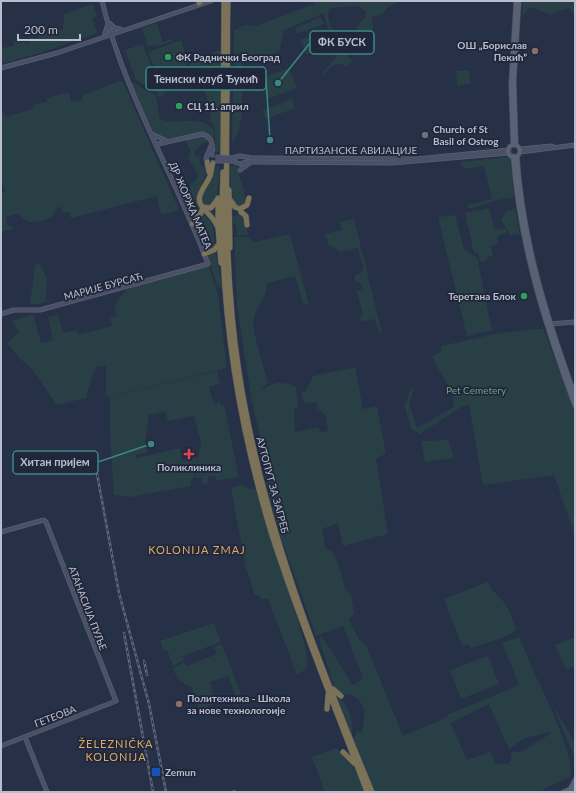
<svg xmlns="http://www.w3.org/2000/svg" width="576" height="793" font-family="Lato,sans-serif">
	<rect width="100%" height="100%" fill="#263046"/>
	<path fill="#293f46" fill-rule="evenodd" d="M313,1H401L389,6L381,15L372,17L373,32H358L357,27L365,17L366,12L360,6L330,8C322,21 342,37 336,49L325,20L324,13L284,30L279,52L242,63C240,81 247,132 232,141L234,30L245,25L256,26L314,4Z
		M523,1H575V14L568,8L550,15L532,7L526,11L523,17Z
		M93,4L97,16L92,18L97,33L40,53L1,64V48L14,46V42L30,43V38H38L39,34H54V30H63L64,14Z
		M321,17L324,24L297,34L295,28Z
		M157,23L163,42L171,39L172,41L157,47L159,44L148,47L142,28Z
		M327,30L333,44L306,54L300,40Z
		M181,40L189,63L185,64L186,66L158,76L148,52Z
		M143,44L153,71L135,78L125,50Z
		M344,47L349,52L347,55L352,61L347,67C337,59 331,67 324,74H322Z
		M216,51H221L223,57L221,61L220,151L215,152V128L209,120L211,119L203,77L186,82L184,78L155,86L156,92L133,78L151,73L158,78L188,67L193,59L200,62L205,61L207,57Z
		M289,68L297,88L268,99L260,79Z
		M469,70L471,84L457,86L456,71Z
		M129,80L156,96L160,119C177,127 199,112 214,130V143L209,135L205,132L167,139L152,134Z
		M119,81L123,82L179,210L161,215L157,196L71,218L69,212L63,213L61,207H58L51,218C36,222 29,227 18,213L6,217L8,226H12L13,229L1,232V193L5,192L1,177V113L4,112L5,117L33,109L32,105L47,102L46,98L69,92L71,102L82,100L83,95Z
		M183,82L184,86L163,92L164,96L158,97L156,86L161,85L162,87Z
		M292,99L295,108L266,119L262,111Z
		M199,136H206L208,144L204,142L194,152L197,157L200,155V164L204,167L206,174C200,187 192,198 201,212L193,222L180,190L183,189L185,192L191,189L190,185L196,181L198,175L188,158L191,150L184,140Z
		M504,157L510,158L514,197L493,201L469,209L468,205L492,199L484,166L463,169L461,162Z
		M215,166H220L217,198L215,203L208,207L202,203V195Z
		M228,166H237C238,176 248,197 246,204L239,208L234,204L233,200Z
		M489,208L495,230L505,228L507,233L497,236L498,244L491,246L493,256L486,257L487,261L480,262L478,253H474L465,213Z
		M515,209L520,234L510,235L501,219L507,211Z
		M240,213L244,218L248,235L237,236L236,224L233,223V217Z
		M203,214L212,223L215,247L205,251L194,226Z
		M455,215L464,249L477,258L492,330L467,336L438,217Z
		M354,219L382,333H379L375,319L361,322L360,316L363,315L357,291L362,289L361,284L354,280L355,276L364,270L358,248L340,252L328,244L325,234L342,230L340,222Z
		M290,234L309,305L303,304L295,276L267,283C267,299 255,307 253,323C253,334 265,370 268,383L258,392C271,384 280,378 296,387L298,408L294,409L295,432L318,427L320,432L328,431L325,414L318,409L316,402L304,403L301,393L305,392L313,376L355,367L363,409L377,406L386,453L376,459L388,534L343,546L338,523L322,529L325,547C328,549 331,551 333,553C337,557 344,582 345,589L351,594L354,613L349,620L360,641L366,645L403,736L448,717L447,715L519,685L502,643L519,637L539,683L533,685L540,684C548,703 576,759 570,777L543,789V792H374L353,740L357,731L361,733C366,722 367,702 353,696C346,694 340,695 335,689L319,639L321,635L353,685L363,678L343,626L316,636L280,535L266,483L270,479L251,397L237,306L234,237H248L254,242ZM489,704L509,749L525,738L549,732L550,734L521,752H511V761L507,764H496L490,752L467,760L451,723Z
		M213,253L216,254L223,290L217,285L207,255Z
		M40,263L47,279L46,302L34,305L30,303L35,265Z
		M208,264L218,294L227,368L109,397L106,396V366H98L93,373L86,398L57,405L31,368L19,358L7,343L19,332L12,321L33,314L41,343L53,340L48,317L58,315L63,333L77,330L78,335L112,326L110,318L117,316L114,306L127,289Z
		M535,329H543L545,333L575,412V536L554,475L483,485L469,405L463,406L420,434L411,429L404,403H406L410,390L414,388L409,403L417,428L454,407C455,388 438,373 432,356L441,352L442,346L494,334Z
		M217,371L220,384L209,387L214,404L220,400L221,405H224L239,477L216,481L215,476L208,477L209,483L203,484L201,478H195L201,442L194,416L168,421L165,411L149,415L145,442L148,452L136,455V458L180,448L182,461L198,457L194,478H192L190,486L132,497L114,495L110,433V397Z
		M448,440L454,458L425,462L421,441Z
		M242,484L246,488L255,489L298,620C300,636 311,654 306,669L297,675L268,599H261L259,596L254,594L249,576L246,570L231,488Z
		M488,582C492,591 495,593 501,599C509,607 513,620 517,630L502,638L471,648L469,644L462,646L444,599Z
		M214,623L221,642L183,656L184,660L173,666L167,650L164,651L160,641Z
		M575,637V666L566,670L555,645Z
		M222,644L241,694L236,696L228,676L209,682L216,703L199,710L192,688L177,679L173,668L184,662L186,666L217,654L214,647Z
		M488,656L499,684L461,699L450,670Z
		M336,695C349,705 354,719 352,735Z
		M551,702L575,743V758Z
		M336,748L352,763L365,792H325L312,757Z"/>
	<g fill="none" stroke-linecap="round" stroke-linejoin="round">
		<defs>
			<path id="secondary" d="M109,23L115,28L121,29
				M104,36L108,24
				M1,68L57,53L211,1
				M151,134L165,140
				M158,144L202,134C213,137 213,146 212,155
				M520,149L552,146
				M520,152L575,145
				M232,158L240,156L252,158L416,159L509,150
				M232,161L240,164L247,162L392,163L509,153
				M208,163L206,158L211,146
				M240,170L250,163
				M1,314L14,310H40L208,264C175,175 124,94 102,1
				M549,324L575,322
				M1,532L40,521L44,520L46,522L116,701L1,746
				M25,737L47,792"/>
			<path id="primary" d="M513,145L511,85L516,1
				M516,145L514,81L519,1
				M508 151a6 6 0 1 1 12 0a6 6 0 1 1-12 0Z
				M513,156C520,246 544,322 575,406
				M517,156C523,242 546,315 575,395
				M570,789L575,780
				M563,792L575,787
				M573,792L575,791"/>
			<path id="highway" d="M228,1C227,34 228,66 227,99C226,190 225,282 239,372C261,517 316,657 372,792
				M199,3L201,1
				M223,156L224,1
				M207,162L209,172
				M213,163C211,167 212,171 210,176C207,184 195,196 201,205C206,213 214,217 217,226
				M223,172C218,293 236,416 271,532C299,620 335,706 367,792
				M229,190L230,248
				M218,198V228L221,263
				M231,201L235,207L240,209L247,205L249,198
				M203,207L211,208L217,200
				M241,212L246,216L247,225
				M192,224L201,213L203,207
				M204,254L214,250L219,244
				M333,689L341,696
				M327,709L328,695
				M343,752L354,763"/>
		</defs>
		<use href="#secondary" stroke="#5a6072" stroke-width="5"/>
		<use href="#primary" stroke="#454b5e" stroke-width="5.5"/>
		<use href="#highway" stroke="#434a5c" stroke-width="6"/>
		<use href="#secondary" stroke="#495068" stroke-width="3.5"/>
		<use href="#primary" stroke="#596175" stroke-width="4"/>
		<use href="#highway" stroke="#7b7258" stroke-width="5"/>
		<defs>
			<path id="rail" d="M95,463L119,593L149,704L166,792
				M124,633L153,792
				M144,661L147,675
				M232,792L234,791"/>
		</defs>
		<use href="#rail" stroke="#5d667c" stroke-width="2.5"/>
		<use href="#rail" stroke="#20273a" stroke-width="1" stroke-dasharray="3" stroke-linecap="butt"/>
		<defs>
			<path id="secondary-bridge" d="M216,157L232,158
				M216,161H232"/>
		</defs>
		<use href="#secondary-bridge" stroke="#5a6072" stroke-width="5" stroke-linecap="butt"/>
		<use href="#secondary-bridge" stroke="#495068" stroke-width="3.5"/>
	</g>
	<g fill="#8d6e63" stroke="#20273a" stroke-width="1.5">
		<circle cx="535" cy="51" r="4"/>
		<circle cx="179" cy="704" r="4"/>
	</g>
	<g fill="#2e9e5b" stroke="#20273a" stroke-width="1.5">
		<circle cx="168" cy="57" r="4"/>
		<circle cx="179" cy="106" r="4"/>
		<circle cx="524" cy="296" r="4"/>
	</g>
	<circle fill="#6b7280" stroke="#20273a" stroke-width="1.5" cx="425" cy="135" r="4"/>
	<path fill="#e0444e" stroke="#20273a" stroke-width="1.5" d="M187 448h4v4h4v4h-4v4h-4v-4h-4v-4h4z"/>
	<rect fill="#1a4fb4" stroke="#20273a" stroke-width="1.5" x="151" y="767" width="10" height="10" rx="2"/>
	<g text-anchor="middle" stroke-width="3.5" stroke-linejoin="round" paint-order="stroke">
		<g font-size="10" font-weight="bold" fill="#b9bece" stroke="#20273a" text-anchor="start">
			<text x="527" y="49" text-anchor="end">ОШ „Борислав<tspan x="527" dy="12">Пекић”</tspan></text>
			<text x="176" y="61">ФК Раднички Београд</text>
			<text x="187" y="110">СЦ 11. април</text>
			<text x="433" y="133">Church of St<tspan x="433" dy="12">Basil of Ostrog</tspan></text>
			<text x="516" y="300" text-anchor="end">Теретана Блок</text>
			<text x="189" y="471" text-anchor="middle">Поликлиника</text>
			<text x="187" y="702">Политехника - Школа<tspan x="187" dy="12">за нове технологоије</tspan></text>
			<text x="165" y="776">Zemun</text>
		</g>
		<g font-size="10" fill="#b9bece" stroke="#20273a">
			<text x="351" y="154">ПАРТИЗАНСКЕ АВИЈАЦИЈЕ</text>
			<text transform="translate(191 205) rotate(67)" y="4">ДР ЖОРЖА МАТЕА</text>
			<text transform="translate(103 286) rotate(-15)" y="4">МАРИЈЕ БУРСАЋ</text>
			<text transform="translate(273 485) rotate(75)" y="4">АУТОПУТ ЗА ЗАГРЕБ</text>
			<text transform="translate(88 608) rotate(69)" y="4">АТАНАСИЈА ПУЉЕ</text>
			<text transform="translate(55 716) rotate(-21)" y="4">ГЕТЕОВА</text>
		</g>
		<g font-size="10" fill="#6fa081" stroke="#20273a">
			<text x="476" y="394">Pet Cemetery</text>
		</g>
		<g font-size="11" letter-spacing="1" fill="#dca966" stroke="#20273a">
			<text x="197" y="554">KOLONIJA ZMAJ</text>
			<text x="116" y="748">ŽELEZNIČKA<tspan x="116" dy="13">KOLONIJA</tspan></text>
		</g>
	</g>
	<path fill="none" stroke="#3a8886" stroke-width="1.5" d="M278 83L310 43M270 140L266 79M151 444L98 462"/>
	<g fill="#3a8886" stroke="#20273a" stroke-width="1.5">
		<circle cx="278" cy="83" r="4"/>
		<circle cx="270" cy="140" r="4"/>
		<circle cx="151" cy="444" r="4"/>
	</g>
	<g fill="#20273a" stroke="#3a8886" stroke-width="1.5">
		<rect x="310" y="31" width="64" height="23" rx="4"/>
		<rect x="146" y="67" width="120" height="23" rx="4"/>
		<rect x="13" y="451" width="85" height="23" rx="4"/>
	</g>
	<g font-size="11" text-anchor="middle" font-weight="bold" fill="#b9bece">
		<text x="342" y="46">ФК БУСК</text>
		<text x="206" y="83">Тениски клуб Ђукић</text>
		<text x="55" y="466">Хитан пријем</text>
	</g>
	<rect width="576" height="793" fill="none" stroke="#b9bece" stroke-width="4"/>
	<path d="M18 34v6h62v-6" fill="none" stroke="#b9bece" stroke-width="2"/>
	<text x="24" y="34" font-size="12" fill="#b9bece" stroke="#20273a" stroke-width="3" paint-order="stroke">200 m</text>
</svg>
